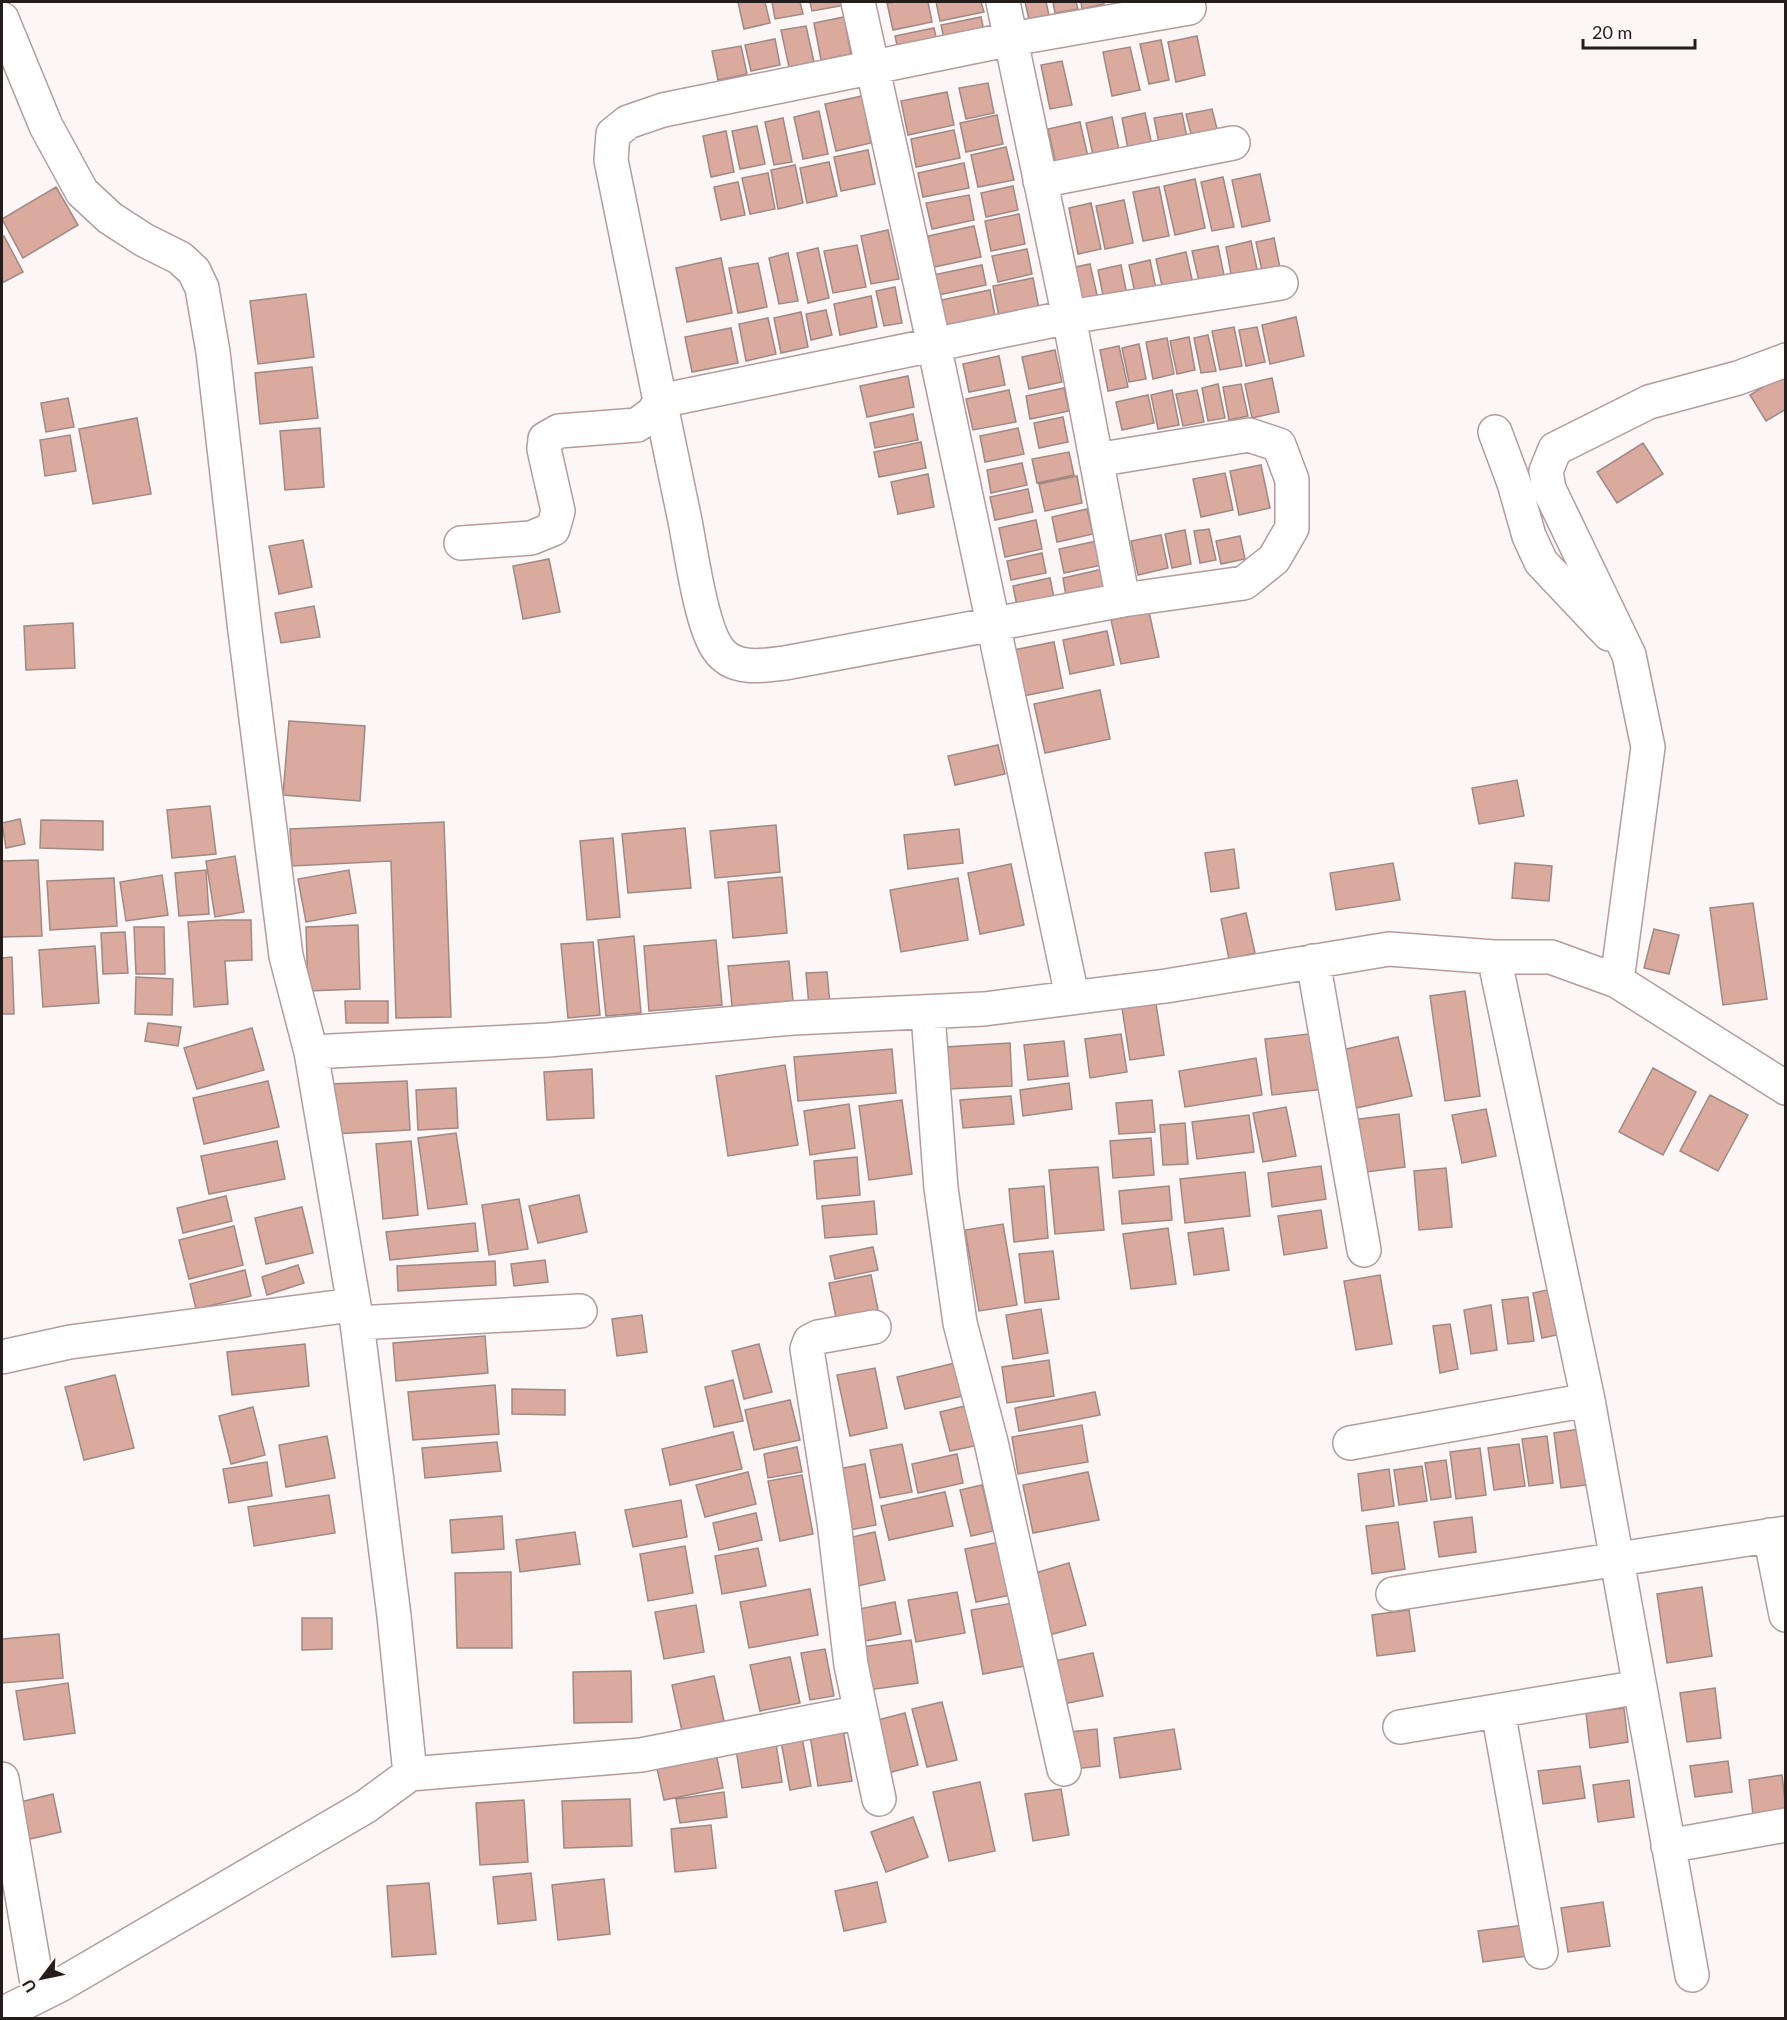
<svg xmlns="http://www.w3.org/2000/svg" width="1787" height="2020" font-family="Lato,sans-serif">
	<rect width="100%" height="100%" fill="#fcf6f7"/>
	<path fill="#daaa9f" stroke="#a08883" stroke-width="1.5" d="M738,2H765L770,23L744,29Z
		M772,2H800L803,14L775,19Z
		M810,2H845V5L812,11Z
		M897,2H928L932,22L893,30L887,3Z
		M936,2H981L984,12L940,21Z
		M1025,2H1046L1049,15L1029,19Z
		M1053,2H1076L1078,9L1055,13Z
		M1081,2H1104V4L1082,9Z
		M844,17L851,54L821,60L814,23Z
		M981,17L986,40L946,48L941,25Z
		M806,26L814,62L789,67L781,30Z
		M934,28L939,51L900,59L895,36Z
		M1197,36L1205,75L1176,82L1168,42Z
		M775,39L780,65L751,71L745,45Z
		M1161,40L1169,80L1149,84L1140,44Z
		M741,46L747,74L718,80L712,51Z
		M1130,47L1140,90L1112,96L1103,52Z
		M1062,61L1072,105L1050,109L1041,65Z
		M988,83L994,113L966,119L959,88Z
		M947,92L954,125L908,135L901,101Z
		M862,96L871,143L836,151L825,104Z
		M1212,109L1218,133L1192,138L1186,114Z
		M819,111L828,154L803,159L794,117Z
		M1145,113L1153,150L1129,154L1122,118Z
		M1182,113L1188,142L1160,148L1154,118Z
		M997,115L1003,144L966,152L960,123Z
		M1112,117L1120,155L1094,160L1086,123Z
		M783,118L792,162L774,165L765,122Z
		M1080,122L1088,157L1056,164L1048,129Z
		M757,126L765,164L740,169L732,131Z
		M954,130L960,158L916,167L911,139Z
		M726,131L734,172L711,177L703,136Z
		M1006,147L1014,180L978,187L971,155Z
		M868,150L875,184L841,191L834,157Z
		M829,162L837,196L807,203L800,168Z
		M964,163L969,188L923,197L918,173Z
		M795,165L803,203L778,209L771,170Z
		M768,173L775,209L750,214L742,178Z
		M1260,174L1270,221L1242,227L1232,180Z
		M1223,177L1234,227L1212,231L1201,182Z
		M1195,179L1205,228L1175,235L1164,186Z
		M738,182L745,215L721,220L714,187Z
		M1013,186L1018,210L986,217L981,193Z
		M56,187L78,225L23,258L2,219Z
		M1159,187L1169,236L1143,241L1133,192Z
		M969,195L974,220L932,229L926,203Z
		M1124,200L1133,243L1105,249L1096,206Z
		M1091,203L1101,249L1078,254L1069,208Z
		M1019,214L1025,244L991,251L985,221Z
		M974,226L981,257L934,267L928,236Z
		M888,230L899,279L871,284L861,236Z
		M4,236L23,272L2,283V237Z
		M1274,238L1281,273L1263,276L1256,242Z
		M1251,241L1258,274L1232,279L1226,247Z
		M857,245L866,287L833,293L824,251Z
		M1218,246L1225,280L1200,285L1192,251Z
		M818,248L829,298L808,303L797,253Z
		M1027,249L1032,274L998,282L992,256Z
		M1186,252L1193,284L1163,290L1156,259Z
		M788,253L798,301L779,304L769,258Z
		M721,258L732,313L687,322L676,268Z
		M1150,260L1156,289L1135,293L1129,265Z
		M758,263L767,307L738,313L729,268Z
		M1090,264L1099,304L1084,307L1075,267Z
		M982,265L986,285L938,295L933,275Z
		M1121,265L1128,300L1105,305L1098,270Z
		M1033,278L1040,314L1000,322L993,286Z
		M895,287L902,323L884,326L876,291Z
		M990,290L996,321L947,331L941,300Z
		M306,294L314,357L258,364L250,301Z
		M871,296L877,327L840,335L834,304Z
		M826,310L832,335L811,340L806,314Z
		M801,312L808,347L781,353L774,318Z
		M1296,317L1304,356L1270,364L1262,325Z
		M768,318L776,354L746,361L739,324Z
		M1234,327L1242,366L1220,370L1212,331Z
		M1257,327L1265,362L1246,366L1239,330Z
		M731,328L738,363L692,372L685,337Z
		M1208,335L1216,371L1201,373L1194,338Z
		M1189,337L1195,370L1177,374L1170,341Z
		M1167,338L1174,374L1153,379L1146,342Z
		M1139,344L1146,379L1129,382L1122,348Z
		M1119,346L1128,387L1108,391L1100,350Z
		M1055,350L1062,382L1029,389L1022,357Z
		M999,356L1005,385L969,392L963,364Z
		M312,367L318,418L260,424L255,373Z
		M1786,373V409L1766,421L1750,395Z
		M908,376L914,407L867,417L860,386Z
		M1272,378L1279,412L1252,418L1245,384Z
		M1218,384L1225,418L1208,421L1202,388Z
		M1241,384L1248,416L1229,420L1223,387Z
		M1064,388L1069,411L1030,419L1026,396Z
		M1009,390L1016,422L973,430L966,399Z
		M1172,390L1179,425L1158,429L1151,395Z
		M1197,390L1204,422L1183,426L1176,394Z
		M1148,395L1154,423L1122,430L1116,402Z
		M68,398L74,427L46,432L41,403Z
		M913,414L918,440L875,448L870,423Z
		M1063,417L1068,442L1039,448L1034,423Z
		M137,418L151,494L93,504L79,429Z
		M320,428L324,487L285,490L280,431Z
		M1018,428L1024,454L985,462L980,436Z
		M70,435L76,471L45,476L40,440Z
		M921,442L926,468L879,477L874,452Z
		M1643,443L1663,474L1617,503L1597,472Z
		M1069,452L1074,475L1037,483L1032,459Z
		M1022,463L1027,485L991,493L987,470Z
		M1261,465L1270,508L1239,515L1230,471Z
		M1225,473L1233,510L1201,517L1193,479Z
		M928,474L934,507L898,514L891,482Z
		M1077,476L1082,503L1045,511L1039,484Z
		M1028,489L1033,512L995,520L990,497Z
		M1087,509L1093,534L1057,542L1052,517Z
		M1036,520L1042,549L1005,557L999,528Z
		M1209,529L1216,560L1200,563L1194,531Z
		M1185,530L1191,564L1172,568L1165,534Z
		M1161,535L1168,568L1138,575L1131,541Z
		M1240,536L1245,559L1221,564L1216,541Z
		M303,540L312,587L279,594L269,546Z
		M1097,541L1102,565L1064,573L1059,549Z
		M1042,553L1046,573L1011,580L1007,561Z
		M549,559L560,612L523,619L513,566Z
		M1103,569L1108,593L1067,602L1063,578Z
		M1050,578L1055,603L1018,611L1013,586Z
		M314,606L320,637L281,643L275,613Z
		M1149,612L1159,657L1121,664L1111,620Z
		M73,623L75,668L26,670L24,626Z
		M1107,631L1114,665L1070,674L1063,640Z
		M1054,642L1063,688L1023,696L1013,650Z
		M1100,690L1110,739L1045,753L1034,704Z
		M289,721L365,726L360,801L283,795Z
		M998,745L1005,774L955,785L948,756Z
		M1517,780L1524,816L1479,824L1472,788Z
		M210,806L216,854L172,858L167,810Z
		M20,819L25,844L6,848L2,823Z
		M41,820L103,821V850L40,848Z
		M444,822L451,1017L396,1018L391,861L292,866L290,829Z
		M776,825L780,872L715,878L710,831Z
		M685,828L691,888L628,893L622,834Z
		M959,829L963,863L908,869L904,835Z
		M613,838L620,917L587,920L580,841Z
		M1234,849L1239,888L1211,892L1205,853Z
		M235,856L244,912L215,917L206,861Z
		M38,860L42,936L2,937V861Z
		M1393,863L1400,900L1336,910L1330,873Z
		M1515,863L1552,866L1549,901L1512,898Z
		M1011,864L1024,925L980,934L968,873Z
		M206,870L209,914L179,916L175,873Z
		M349,870L356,913L306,922L298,879Z
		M162,875L168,915L126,921L120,882Z
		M782,877L787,933L733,938L728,882Z
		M114,878L117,926L50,930L47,881Z
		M958,878L968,940L901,952L890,890Z
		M1753,903L1767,999L1723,1005L1710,908Z
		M1246,913L1255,953L1229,959L1221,919Z
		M222,920H251L252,960L225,961L228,1004L194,1007L188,922Z
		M358,925L360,989L308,991L306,927Z
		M134,927H164L165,974H136Z
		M1654,929L1679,935L1669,974L1644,968Z
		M125,932L128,973L103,974L101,933Z
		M634,936L641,1013L606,1016L598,940Z
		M716,940L722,1005L649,1011L644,946Z
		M593,942L600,1015L568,1018L561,944Z
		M95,946L99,1003L43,1007L39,950Z
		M12,957L14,1014H2V958Z
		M789,961L793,1001L732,1006L728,966Z
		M827,972L830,1004L809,1006L806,973Z
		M136,977L173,979L172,1015L135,1014Z
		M1465,991L1480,1096L1445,1101L1430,996Z
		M345,1001H388V1023H346Z
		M1156,1004L1164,1055L1130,1060L1122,1008Z
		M148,1023L181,1027L178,1046L145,1041Z
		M252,1028L264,1070L197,1089L184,1048Z
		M1317,1033L1324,1089L1272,1095L1265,1039Z
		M1121,1034L1127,1072L1090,1078L1085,1039Z
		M1398,1037L1412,1096L1356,1108L1342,1050Z
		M1064,1041L1068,1076L1028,1080L1024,1045Z
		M1010,1043L1012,1086L948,1089L945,1047Z
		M892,1049L896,1093L798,1101L794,1057Z
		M1256,1058L1262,1095L1185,1107L1179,1071Z
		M785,1065L798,1145L728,1156L716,1076Z
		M1653,1068L1696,1092L1663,1155L1619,1132Z
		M592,1069L594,1118L547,1120L544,1072Z
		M268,1081L279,1127L204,1144L193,1098Z
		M407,1081L410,1130L332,1134L329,1084Z
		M1069,1083L1072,1109L1023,1116L1020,1090Z
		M456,1088L458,1128L418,1130L416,1090Z
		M1710,1095L1748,1115L1718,1171L1680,1151Z
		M1011,1096L1014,1124L963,1128L960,1100Z
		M902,1100L912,1174L869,1180L859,1106Z
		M1152,1100L1155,1132L1119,1134L1116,1103Z
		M849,1104L855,1148L810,1155L804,1111Z
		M1286,1107L1296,1156L1263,1162L1253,1113Z
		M1486,1109L1496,1156L1462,1163L1452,1115Z
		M1399,1114L1405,1167L1358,1173L1352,1120Z
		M1249,1115L1254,1152L1197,1159L1192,1122Z
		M1185,1123L1188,1164L1163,1165L1160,1125Z
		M456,1133L467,1204L428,1209L418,1138Z
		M1151,1138L1154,1175L1113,1178L1110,1141Z
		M277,1141L285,1179L209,1194L201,1156Z
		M411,1141L418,1215L383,1219L376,1144Z
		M857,1157L860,1195L817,1199L814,1161Z
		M1321,1166L1326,1199L1272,1207L1268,1173Z
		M1098,1167L1104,1230L1055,1234L1049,1170Z
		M1446,1168L1452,1227L1419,1230L1414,1171Z
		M1245,1172L1250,1216L1185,1223L1180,1179Z
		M1044,1186L1048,1238L1014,1242L1009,1189Z
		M1169,1186L1172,1220L1122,1224L1119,1191Z
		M579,1195L587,1232L538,1243L529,1206Z
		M226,1196L232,1221L183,1233L177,1208Z
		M519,1199L528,1249L489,1255L482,1205Z
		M874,1201L877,1234L825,1238L822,1206Z
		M302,1207L313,1253L266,1264L255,1218Z
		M1321,1210L1327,1248L1284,1255L1278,1216Z
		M475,1223L478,1251L390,1260L386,1232Z
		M1003,1224L1017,1305L979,1311L965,1230Z
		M234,1226L243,1265L189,1279L179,1240Z
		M1168,1228L1176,1284L1131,1289L1123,1234Z
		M1223,1228L1229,1270L1194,1275L1188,1233Z
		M873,1247L878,1270L835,1279L830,1256Z
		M1053,1251L1059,1299L1025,1303L1019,1254Z
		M545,1260L548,1282L514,1286L511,1264Z
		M495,1261L496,1285L398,1291L397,1266Z
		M298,1265L304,1283L267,1295L262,1277Z
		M245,1270L251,1296L196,1309L190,1284Z
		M871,1275L880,1320L838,1328L829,1283Z
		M1380,1275L1392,1344L1356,1350L1344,1281Z
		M1557,1288L1566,1333L1542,1338L1533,1293Z
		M1528,1297L1534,1341L1508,1344L1502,1300Z
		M1491,1305L1497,1350L1471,1354L1464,1310Z
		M1041,1309L1048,1353L1013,1359L1006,1315Z
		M642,1315L647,1352L617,1356L612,1319Z
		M1450,1324L1458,1369L1440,1373L1433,1326Z
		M485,1336L488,1373L396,1381L393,1343Z
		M305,1344L309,1386L232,1395L227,1352Z
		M759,1344L772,1392L744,1399L732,1351Z
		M1049,1360L1054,1396L1007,1403L1002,1367Z
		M955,1363L963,1396L905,1409L897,1377Z
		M875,1368L887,1428L850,1436L837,1375Z
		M115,1375L134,1448L84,1460L65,1387Z
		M733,1380L743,1421L714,1427L705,1387Z
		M495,1385L499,1434L413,1440L408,1392Z
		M512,1389L565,1390V1415L512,1414Z
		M1095,1392L1100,1415L1019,1431L1015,1408Z
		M790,1400L800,1440L754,1450L745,1410Z
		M969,1405L979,1445L950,1451L940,1412Z
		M253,1407L265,1455L231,1464L219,1416Z
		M1082,1425L1088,1462L1018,1474L1012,1437Z
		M1586,1428L1594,1484L1561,1488L1554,1433Z
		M733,1432L742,1469L670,1485L662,1449Z
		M327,1436L335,1478L286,1487L279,1445Z
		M1547,1436L1553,1483L1529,1486L1522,1439Z
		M497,1442L501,1471L425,1478L422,1448Z
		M902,1444L912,1492L880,1498L870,1450Z
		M1519,1444L1525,1486L1494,1490L1488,1448Z
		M797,1447L802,1472L768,1478L764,1454Z
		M1480,1448L1486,1495L1456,1499L1450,1452Z
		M957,1454L963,1483L918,1493L912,1464Z
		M1446,1460L1451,1497L1431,1500L1425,1463Z
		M267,1462L272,1496L229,1503L223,1469Z
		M865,1464L876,1525L844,1531L833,1470Z
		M1422,1466L1427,1501L1399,1505L1394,1470Z
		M1389,1469L1394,1506L1362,1511L1358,1474Z
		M748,1472L756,1504L705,1517L696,1485Z
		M1088,1472L1099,1520L1033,1533L1023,1485Z
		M802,1475L813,1534L780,1541L768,1481Z
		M982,1485L993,1531L971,1536L960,1490Z
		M945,1492L953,1526L889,1540L881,1506Z
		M329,1495L335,1533L254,1546L248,1507Z
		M681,1500L687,1537L633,1547L625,1510Z
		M756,1513L762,1540L719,1550L713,1523Z
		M502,1516L504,1549L452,1553L450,1520Z
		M1472,1517L1476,1552L1439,1557L1434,1522Z
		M1398,1522L1405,1569L1372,1574L1366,1526Z
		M575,1532L580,1564L520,1572L516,1540Z
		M875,1532L885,1580L848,1588L839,1540Z
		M1000,1542L1011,1595L976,1602L965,1549Z
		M685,1546L693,1593L648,1601L640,1554Z
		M758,1548L766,1586L722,1594L715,1556Z
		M1069,1563L1086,1625L1042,1637L1025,1576Z
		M511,1572L512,1648H457L455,1573Z
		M1702,1587L1712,1656L1667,1663L1657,1594Z
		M810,1589L818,1635L749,1648L740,1602Z
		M957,1592L965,1633L916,1642L908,1600Z
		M895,1602L901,1634L860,1642L854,1610Z
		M1013,1603L1025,1666L983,1674L971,1610Z
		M696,1605L704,1652L664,1659L655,1612Z
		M1409,1610L1415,1651L1377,1656L1372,1615Z
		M302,1618H332V1649L302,1650Z
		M59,1634L63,1678L2,1683V1639Z
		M911,1640L918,1683L868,1690L862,1647Z
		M825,1649L834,1696L810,1700L801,1653Z
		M1093,1653L1103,1696L1058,1705L1050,1662Z
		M790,1657L800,1703L760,1711L750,1665Z
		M631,1671L632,1722L574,1723L573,1672Z
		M714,1676L724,1721L682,1731L672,1685Z
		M68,1683L75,1733L24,1740L16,1691Z
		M1715,1688L1721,1738L1687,1742L1680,1693Z
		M942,1702L957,1760L927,1767L912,1709Z
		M1624,1708L1628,1742L1590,1748L1586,1713Z
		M905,1713L918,1765L888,1773L874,1721Z
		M843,1729L852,1781L818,1786L810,1735Z
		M1097,1729L1100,1766L1074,1769L1070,1732Z
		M1174,1729L1181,1769L1120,1778L1114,1738Z
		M801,1732L811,1786L790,1790L780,1736Z
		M775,1737L782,1782L742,1788L735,1743Z
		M714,1743L723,1788L664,1800L654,1755Z
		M1728,1761L1732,1792L1695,1797L1690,1766Z
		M1580,1766L1585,1798L1543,1804L1538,1771Z
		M1782,1775L1786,1810L1753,1815L1749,1780Z
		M1629,1780L1634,1817L1598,1822L1593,1785Z
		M980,1782L995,1851L949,1861L933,1792Z
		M1061,1789L1069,1835L1033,1841L1025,1794Z
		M724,1792L727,1817L680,1823L676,1799Z
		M53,1794L61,1832L21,1841L12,1804Z
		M630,1799L632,1846L564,1848L562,1801Z
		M524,1800L528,1862L480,1865L476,1803Z
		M913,1817L928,1857L886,1872L871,1832Z
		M711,1825L716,1868L675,1872L671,1829Z
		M531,1873L536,1920L498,1924L493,1877Z
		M604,1879L610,1934L558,1940L552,1885Z
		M877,1882L886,1922L844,1931L835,1891Z
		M429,1883L436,1954L392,1957L387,1886Z
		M1603,1902L1610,1946L1568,1952L1561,1908Z
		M1524,1925L1528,1956L1483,1962L1478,1931Z"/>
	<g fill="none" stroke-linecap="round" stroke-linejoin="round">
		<defs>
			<path id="minor" d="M858,2L934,345L1072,996
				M1003,2L1069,317L1281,283
				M2,19L46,126L82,192L110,218L144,240L180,258L194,271L202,288L213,352L245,631L286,956L311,1052L357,1323L394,1616L410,1774L365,1807L60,1985L2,2014
				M1040,181L1233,143
				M1495,432L1514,483L1529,536L1541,562L1609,634
				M1096,460L1249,435L1279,445L1292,480V528L1274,559L1244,583L1123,600
				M461,543L531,538L553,529L558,511L544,449L545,439L559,431L637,425L653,413L660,401L1069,317L1123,600L785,663C762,666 733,671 718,649C701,626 691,551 685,521C660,401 635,280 611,160L613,134L628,122L663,110L1011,39L1189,8
				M1494,957L1588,1400L1692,1975
				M1313,961L1364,1250
				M1617,981L1648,747L1629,655L1549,489L1546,471L1555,449L1649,402L1738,378L1786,360
				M928,1014L941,1188L960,1323L991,1442L1064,1769
				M311,1052L548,1040L793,1018L984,1009L1166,986L1389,949L1494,957H1551L1617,981L1786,1088
				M357,1323L580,1311
				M874,1327L818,1337L810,1341L807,1349L834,1522L851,1665L879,1799
				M2,1357L70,1342L352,1305
				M1350,1443L1588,1400
				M1770,1535L1786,1615
				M1393,1594L1786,1533
				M1498,1711L1541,1952
				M1400,1727L1640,1687
				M410,1774L641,1755L861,1712
				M2,1779L39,1995
				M1668,1846L1786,1825"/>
		</defs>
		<use href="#minor" stroke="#b49b9d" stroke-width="36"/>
		<use href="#minor" stroke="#fff" stroke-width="33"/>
	</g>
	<rect width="1787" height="2020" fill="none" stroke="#251c1c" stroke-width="6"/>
	<g transform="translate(42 1978) rotate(238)" stroke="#fcf6f7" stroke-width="4.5" paint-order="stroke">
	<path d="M0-4.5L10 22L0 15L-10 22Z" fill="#251c1c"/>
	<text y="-9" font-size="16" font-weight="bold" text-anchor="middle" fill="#251c1c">U</text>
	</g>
	<path d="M1583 39v9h112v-9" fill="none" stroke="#251c1c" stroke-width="3"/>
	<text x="1592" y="39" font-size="18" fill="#251c1c" stroke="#fcf6f7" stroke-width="4.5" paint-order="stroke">20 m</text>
</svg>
